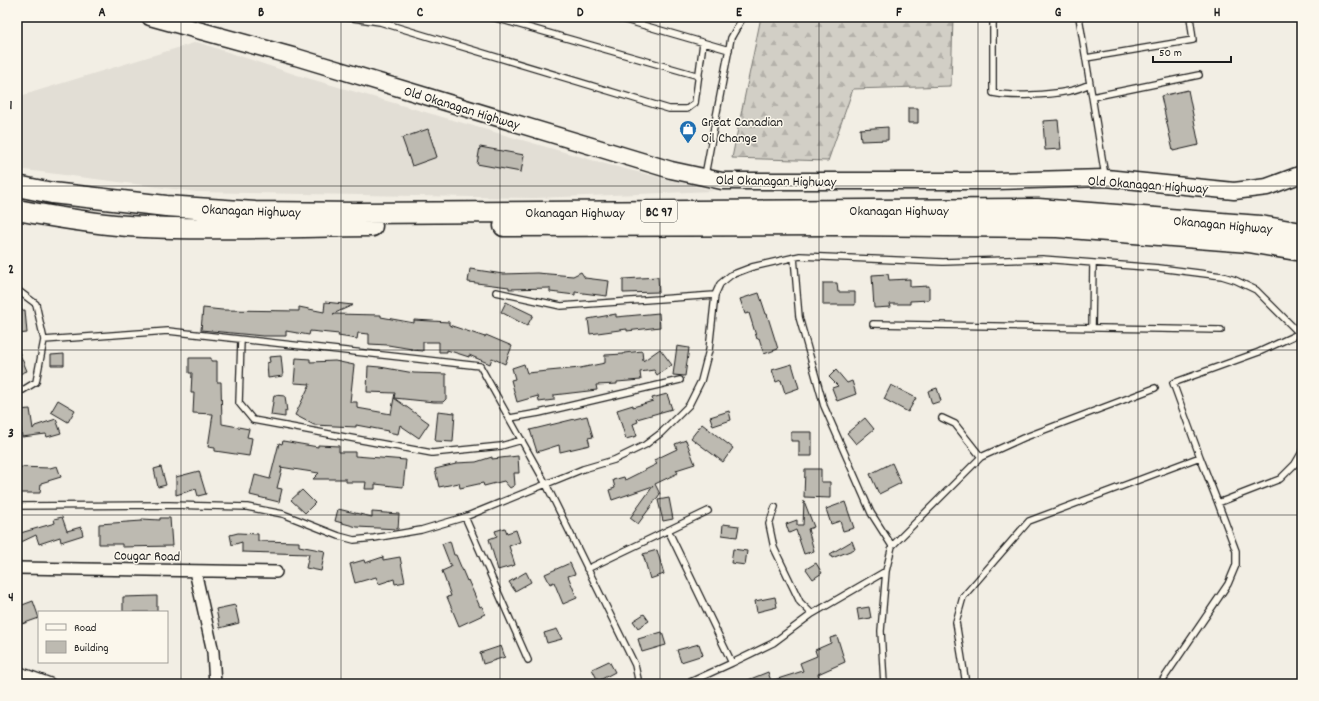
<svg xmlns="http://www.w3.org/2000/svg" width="1319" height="701" font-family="Dekko,sans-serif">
	<defs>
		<pattern id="forest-firs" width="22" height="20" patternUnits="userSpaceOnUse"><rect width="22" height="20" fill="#d2cfc6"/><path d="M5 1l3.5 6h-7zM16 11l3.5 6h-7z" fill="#b4b1aa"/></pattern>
	</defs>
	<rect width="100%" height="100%" fill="#f2eee4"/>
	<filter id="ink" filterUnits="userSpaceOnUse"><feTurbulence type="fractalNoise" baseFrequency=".025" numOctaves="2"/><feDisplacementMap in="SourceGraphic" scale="8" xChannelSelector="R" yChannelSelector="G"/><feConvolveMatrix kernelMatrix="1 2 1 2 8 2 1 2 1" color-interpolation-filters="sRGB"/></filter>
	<g filter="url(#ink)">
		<path fill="#e2ded5" d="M197,42L297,75L609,165L715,191L535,198L197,192L17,169V97Z"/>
		<path fill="url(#forest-firs)" stroke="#777671" d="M761,17H953L951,86L853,89L828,161L732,158Z"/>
		<path fill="#bdbab1" stroke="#1c1c1c" d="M1188,90L1199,145L1173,151L1161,96Z
			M908,108H918V123H908Z
			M1058,120L1061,149L1045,150L1043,121Z
			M888,127V140L861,141L860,129Z
			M428,129L437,157L412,166L402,138Z
			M480,147L524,155L521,172L477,164Z
			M470,269L503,274L537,273L573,276L581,272L585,278L609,281L607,296L575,292V295L550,292V288L509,289V287L468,282Z
			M888,274L889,280L910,279V287L929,286V300L910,301V304H890L891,307L874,308L872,275Z
			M658,277L659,292L623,293V279Z
			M823,283H837L838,292H855V305H823Z
			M759,293L766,314H767L778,349L764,354L759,338L757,339L749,313L745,314L740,299Z
			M325,302L353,305L333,314L381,315V317L414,323V320L449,322V325L485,337L486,335L512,346L505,364L492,358L490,364L469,355V357L447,350V352H439V342H423V351L412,350V349L388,345L369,344V334L358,333L357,339L338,336L339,334L310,331L309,335L286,331V336H263L201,330L203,308L222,310L299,311V307L324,312Z
			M506,302L533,315L527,326L501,312Z
			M25,310L27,333L17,334V311Z
			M659,313L660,327L627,331V329L590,334L588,319L616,314V317Z
			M677,346L689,348L685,376L673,375Z
			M17,347L27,371L17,375Z
			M660,349L672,365L657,375L654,370L640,372L641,380L617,382V384L596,385L597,390L554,395V400L539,402L538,396L517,402L511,380L515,379L512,368L524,364L527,373L580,368L605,363V355L624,354V353L642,351L643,361Z
			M64,354V365H51V355Z
			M281,356L283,376L268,378L267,363L270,362L269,357Z
			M189,358H211V361H217V382H221L222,424L249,429L247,437L252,438L249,456L215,451V448L208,447L213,414L193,413L194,393H191L192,373H189Z
			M296,358L310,359V362L335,361L354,365L350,402H357V408L391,414L394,398L429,423L419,438L400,425L398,434L387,432L388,431L356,425V427L314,425L295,415L310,384L294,383Z
			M792,364L799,388L785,393L781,380L776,382L772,370Z
			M368,366L380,367L414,373L446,374V399L443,402H434L394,398L395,393L367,392Z
			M836,370L847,383L852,381L856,394L837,401L832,388L838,386L829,377Z
			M891,385L916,398L908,412L884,399Z
			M937,388L941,401L932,404L928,391Z
			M667,394L672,409L637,419L638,422L633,424L637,436L626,439L617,410L633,405V407L653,401L652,398Z
			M274,395L285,396L287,412L285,411V417L271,415Z
			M58,400L75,410L68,422L51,412Z
			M30,409L33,429L35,426L56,419L61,433L47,437L46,434L22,437L18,410Z
			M438,411L455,413L453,442L435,441Z
			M729,411L731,420L713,426L710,417Z
			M587,416L593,437L588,438L590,445L560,452L559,445L537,452L530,430Z
			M865,418L874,429L856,444L847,433Z
			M702,424L733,448L723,462L691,438Z
			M791,432H812V456H799V441H791Z
			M686,440L695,464L676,470L678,473L655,484L660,494L638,524L630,518L653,486L612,500L609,490L615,488L613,480L624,477L625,480L657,464L654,460L677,449L675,444Z
			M283,441L318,447V445L339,446V452H355V456L406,460L403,487L375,484V489H365L366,482H346V479H313L319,473L280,467L282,469L277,488L282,489L279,502L250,495L255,475L270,479L279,443L282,444Z
			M518,456L519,473H514L515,485L510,488L504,481L484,486L483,483L460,488L459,483L439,487L435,469L456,464V463L476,462L492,457V459Z
			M892,463L901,483L879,494L870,474Z
			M57,466L61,477L41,483L40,493H17V467L50,468Z
			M161,467L166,485L158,487L154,469Z
			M805,469H821V482H830V498L804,497Z
			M199,471L206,494L198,496L196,489L176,495V477Z
			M302,490L315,503L305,513L291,500Z
			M669,498L673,519L663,521L658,500Z
			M804,501L814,527L808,529L814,551L804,554L796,530L789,533L786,524L797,520V525H803Z
			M845,502L854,528L843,531L840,521L831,524L826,509Z
			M338,509L372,517V512L399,514L398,529L357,527L335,521Z
			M62,517L67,531L81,527L83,535L61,542L60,537L39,544L36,535L17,544V534L55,523L54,519Z
			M160,518H170L172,546L122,547V544H99V524L142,521V519L160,520Z
			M723,524L739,526L737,537L722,535Z
			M505,528L507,533L516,530L520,542L509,546L515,565L498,570L489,539L497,536L495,531Z
			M238,533L258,534V541L299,542V546L325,551L321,571L306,568L309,554L242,552V542L232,545L230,535Z
			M450,541L454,555H456L467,581L468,580L480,607L482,606L485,614L459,626L447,597L451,596L442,571L451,567L442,544Z
			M852,541L855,549L832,558L830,554Z
			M733,549L747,551L745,565L731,563Z
			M657,550L664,574L650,579L643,554Z
			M383,557V560L400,557L405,582L395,584L394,579L379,584L376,577L355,583L350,564L364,560L365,563Z
			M570,563L575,574L568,576L577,598L563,604L554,582L550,584L545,574Z
			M816,563L822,573L813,579L806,569Z
			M526,572L531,582L515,591L509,582Z
			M157,596V612H123V597Z
			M775,597L777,607L757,612L755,601Z
			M33,601L39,618L22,624L17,607Z
			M235,605L239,623L220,628L216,609Z
			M869,607L871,618L859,620L857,609Z
			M644,614L649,621L638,628L633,621Z
			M557,629L562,639L547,643L544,633Z
			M662,632L666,645L642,652L638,639Z
			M837,636L845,662L818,674L820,680L811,684H738L768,672L771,681L803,671L800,663L817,656L815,650L831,643L830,638Z
			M699,644L703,655L681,662L677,650Z
			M501,646L505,657L483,664L480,653Z
			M609,661L615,672L598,681L592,669Z"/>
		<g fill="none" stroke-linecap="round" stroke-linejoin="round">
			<defs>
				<path id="lane" d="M346,17L380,22
					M382,17L380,22L669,109H687L695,103L703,43
					M492,17L699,76
					M615,17L729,50
					M993,17V93C1013,97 1048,95 1069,91C1076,90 1083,87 1090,84
					M1079,17L1105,176
					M1086,58L1193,40L1190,17
					M1092,97L1199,75
					M705,175L731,38L743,17
					M794,257L799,317L824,406L871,513L892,546
					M17,292H20L36,304L44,340L36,382L23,390L17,389
					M496,292L561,306L715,295
					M873,324L1221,330
					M1092,328L1093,263
					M44,340L168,331L480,366L546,484L635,665L639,684
					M241,340L239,403L253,420L432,453L501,446L522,440
					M510,418L539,413L680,380
					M942,418L955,424L981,457
					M1200,457L1173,383L1259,352L1300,333
					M17,506L169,505L247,507L283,514L339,536L354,540L374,538L421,530L465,517L583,469L614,460L645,445L661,433L689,405L701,381L709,350L715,295L720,284L731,275L752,267L800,256L943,262L1042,259L1159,268L1222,276L1235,280L1256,290L1302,336
					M775,507L769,524L774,548L800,602L812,614
					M465,517L528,660
					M668,530L732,663
					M587,569L708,511
					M686,684L732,663L773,643L812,614L886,571L892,546L981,457L1023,438L1155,388
					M884,684L881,631L886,571
					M966,684L956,622L963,597L1029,521L1200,457L1218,503L1280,479L1295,464L1302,452
					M1160,684L1228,584L1236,565V551L1218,503"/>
				<path id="street" d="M17,568L276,572
					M195,571L213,652L215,684
					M17,672L50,684
					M17,683L18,684"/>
				<path id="secondary" d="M150,17L296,57L671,170L722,181H996L1106,178L1234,191L1267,187L1302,174"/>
				<path id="highway" d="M17,186L52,193L166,206L255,212L359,213L1038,209L1260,226L1302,233
					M17,210C59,218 101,225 144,227C220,231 296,226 372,226
					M504,226L844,225L1057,227L1249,242L1302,251"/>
			</defs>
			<use href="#lane" stroke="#1c1c1c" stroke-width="8"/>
			<use href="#street" stroke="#1c1c1c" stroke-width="14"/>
			<use href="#secondary" stroke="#1c1c1c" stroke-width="19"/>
			<use href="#highway" stroke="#1c1c1c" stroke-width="23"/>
			<use href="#lane" stroke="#fbf7ec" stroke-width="5.5"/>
			<use href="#street" stroke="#fbf7ec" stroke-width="11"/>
			<use href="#secondary" stroke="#fbf7ec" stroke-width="16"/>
			<use href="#highway" stroke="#fbf7ec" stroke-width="20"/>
		</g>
	</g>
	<path fill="none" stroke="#1c1c1c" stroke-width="1" stroke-opacity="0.55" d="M181,17V684M341,17V684M500,17V684M660,17V684M819,17V684M978,17V684M1138,17V684M17,186H1302M17,350H1302M17,515H1302"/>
	<defs>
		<symbol id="shop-pin" viewBox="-11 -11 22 30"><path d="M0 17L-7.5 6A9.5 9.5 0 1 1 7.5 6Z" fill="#1f6fb2" stroke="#fbf7ec"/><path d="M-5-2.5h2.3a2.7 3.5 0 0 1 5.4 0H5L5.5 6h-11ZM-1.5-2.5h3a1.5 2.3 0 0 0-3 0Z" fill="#fff"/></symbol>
	</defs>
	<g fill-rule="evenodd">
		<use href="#shop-pin" x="678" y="119" width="20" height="27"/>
	</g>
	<g text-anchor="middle" stroke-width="3" stroke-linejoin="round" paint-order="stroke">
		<rect fill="#fbf7ec" stroke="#5f5e5a" stroke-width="1" x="641" y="200" width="36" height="22" rx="3"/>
		<g font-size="13" font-weight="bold" fill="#1c1c1c">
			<text x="659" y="216">BC 97</text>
		</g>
		<g font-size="14" fill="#1c1c1c" stroke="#fbf7ec">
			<text transform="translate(462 107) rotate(17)" y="5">Old Okanagan Highway</text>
			<text transform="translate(776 180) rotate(1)" y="5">Old Okanagan Highway</text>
			<text transform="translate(1148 184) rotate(4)" y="5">Old Okanagan Highway</text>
			<text transform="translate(251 210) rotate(2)" y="5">Okanagan Highway</text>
			<text x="899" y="215">Okanagan Highway</text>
			<text x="575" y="217">Okanagan Highway</text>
			<text transform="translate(1223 224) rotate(5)" y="5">Okanagan Highway</text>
			<text transform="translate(147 555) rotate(1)" y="5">Cougar Road</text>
		</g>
		<g font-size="14" fill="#1c1c1c" stroke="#fbf7ec" text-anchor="start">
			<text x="701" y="126">Great Canadian<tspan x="701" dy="16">Oil Change</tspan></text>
		</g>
	</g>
	<rect width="1319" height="701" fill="none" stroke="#fbf7ec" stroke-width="44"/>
	<rect x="38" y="611" width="130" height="52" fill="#fbf7ec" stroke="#a29f99"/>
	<rect x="46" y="624" width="20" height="6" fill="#fbf7ec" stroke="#a29f99"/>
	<text x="74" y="631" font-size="12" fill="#1c1c1c">Road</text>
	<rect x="46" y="641" width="20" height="12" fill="#bdbab1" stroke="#a29f99"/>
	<text x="74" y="651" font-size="12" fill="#1c1c1c">Building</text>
	<path d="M1153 56v6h78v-6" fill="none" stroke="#1c1c1c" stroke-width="2"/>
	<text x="1159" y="56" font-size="12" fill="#1c1c1c" stroke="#fbf7ec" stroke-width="3" paint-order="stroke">50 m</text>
	<rect x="22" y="22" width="1275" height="657" fill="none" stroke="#1c1c1c" stroke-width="1.5"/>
	<g font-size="13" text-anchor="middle" font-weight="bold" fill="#1c1c1c">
		<text x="102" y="16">A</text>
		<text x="261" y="16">B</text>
		<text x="420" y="16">C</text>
		<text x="580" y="16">D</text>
		<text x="739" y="16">E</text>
		<text x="899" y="16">F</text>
		<text x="1058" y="16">G</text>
		<text x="1217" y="16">H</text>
		<text x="11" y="109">1</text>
		<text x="11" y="273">2</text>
		<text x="11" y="437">3</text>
		<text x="11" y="601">4</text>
	</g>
</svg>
